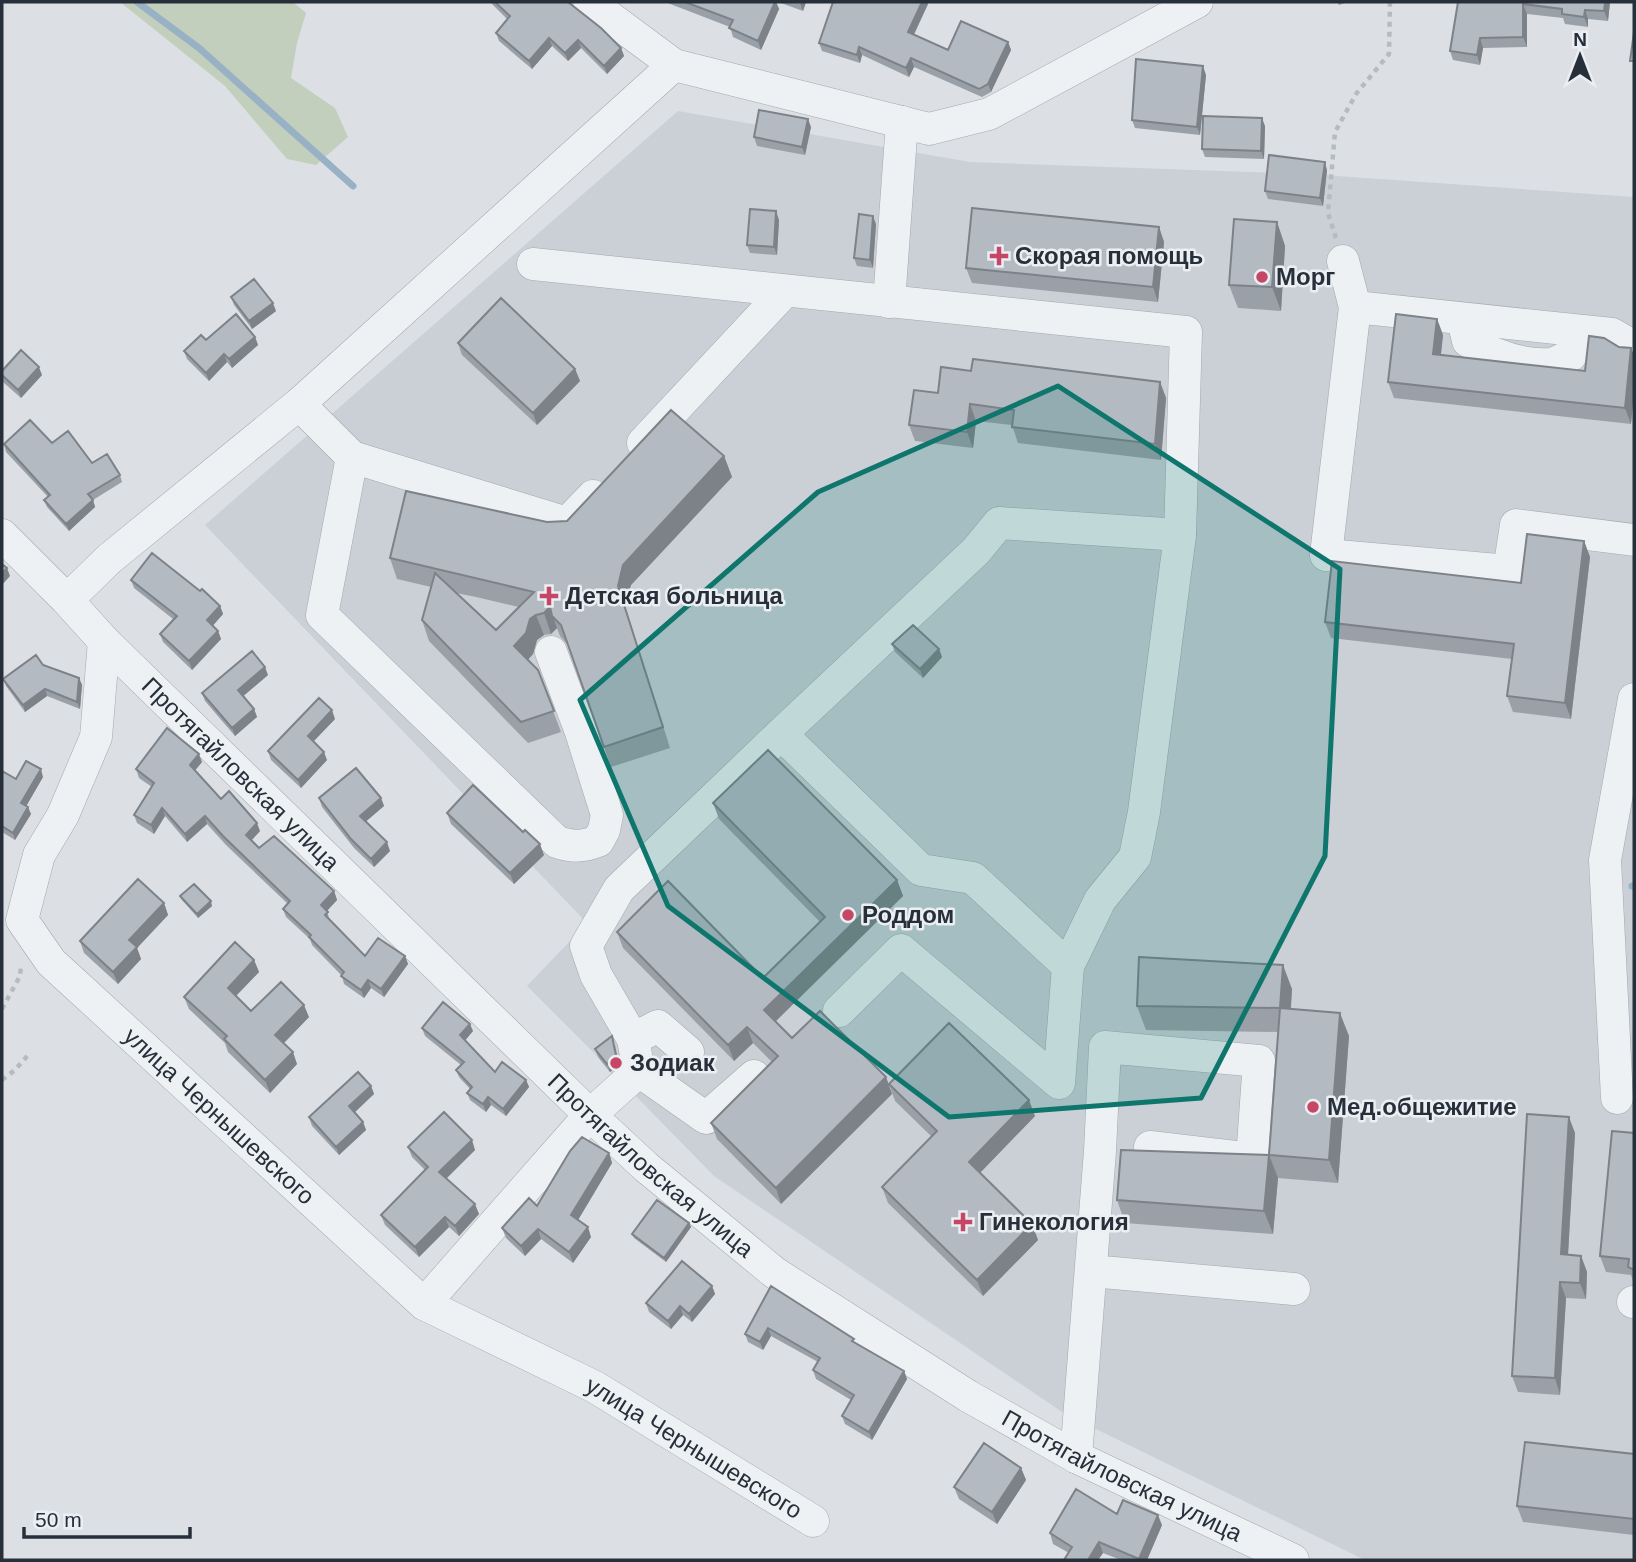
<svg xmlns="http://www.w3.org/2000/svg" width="1636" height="1562" font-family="Helvetica,sans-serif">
	<rect width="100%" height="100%" fill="#dce0e5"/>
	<path fill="#cad0d6" d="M678,111L970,162L1309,174L1634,197V1560H1365L1065,1414L714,1176L624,1084L617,1081L598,1057L527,986L587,923L205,525Z"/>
	<path fill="#c3cfbd" d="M120,2H293L306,13L297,43L291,78L335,108L348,137L316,165L287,159L225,86Z"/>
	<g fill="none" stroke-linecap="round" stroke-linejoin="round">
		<path stroke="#98b1c4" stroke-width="7" d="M137,2L199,48L353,186
			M1632,886H1634"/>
		<defs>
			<g id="minor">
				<path d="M589,2L674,65L929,129L989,114L1197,2"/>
				<path d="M1343,261L1355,307L1612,334L1634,347"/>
				<path d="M533,264L1186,332L1180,535L1144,812L1135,857L1100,900L1068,966"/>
				<path d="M889,302L902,122"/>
				<path d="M1355,307L1326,555L1509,571L1516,525L1634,540"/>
				<path d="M1463,319L1468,341C1493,355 1521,366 1550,364C1557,363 1565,358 1571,355L1581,331"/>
				<path d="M299,404L352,457L567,523L593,496"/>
				<path d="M643,443L784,292"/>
				<path d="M352,457L322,615L557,842C572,847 583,847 598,841L604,830L607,815L581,732L551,652"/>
				<path id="s1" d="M2,535L67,600L104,641L590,1115L646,1167L775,1273L968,1396L1076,1457L1293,1560"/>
				<path d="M67,600L109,559L299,404L674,65"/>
				<path id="s2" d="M104,641L96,737L63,815L39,855L22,920L51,962L424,1304L595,1387L813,1521"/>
				<path d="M781,734L976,551L999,523L1180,535"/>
				<path d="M633,1039L658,1026L688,1052"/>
				<path d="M639,1071L706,1118L754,1076"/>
				<path d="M1617,1098L1605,860L1634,699"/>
				<path d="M1091,1271L1294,1289"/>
				<path d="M1633,1302H1634"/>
				<path d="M424,1304L590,1115L639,1071L633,1039L596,975L586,946L619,889L781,734L921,870L973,878L1068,966L1059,1083L901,950L839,1011"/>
				<path d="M1076,1457L1100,1151L1105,1047L1259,1061L1252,1159L1150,1147"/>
			</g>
		</defs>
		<use href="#minor" stroke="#a2a8ae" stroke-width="33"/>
		<path stroke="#b6bbc0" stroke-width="4.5" stroke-dasharray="5 5" stroke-linecap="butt" d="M1336,238L1328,213L1335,132L1356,94L1389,54L1390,2
			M2,1009L20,976L21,966
			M2,1080L15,1070L28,1055"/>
		<use href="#minor" stroke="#eef1f4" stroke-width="32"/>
	</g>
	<path fill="#9aa0a7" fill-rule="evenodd" d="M490,2H568L621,48L624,56L607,74L581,48L568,61L552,46L532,69L499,41L496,33L507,19Z
		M665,2H776L779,9L761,50L733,37L730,27Z
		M780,2H806L803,11L781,3Z
		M833,2H927L928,4L914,35L948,50L1008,42L1011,50L991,92L982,97L914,67L909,77L862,55L860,63L822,51L819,43Z
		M1337,2H1348L1339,5Z
		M1458,2H1610L1608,21L1588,19V27L1565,24L1563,18L1527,14V47L1483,48L1480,65L1453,60L1450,51Z
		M1206,75L1200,135L1135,128L1132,120Z
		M1265,126L1264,159L1205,157L1202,149Z
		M811,127L805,155L757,146L754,137Z
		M1327,170L1323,206L1268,199L1265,191Z
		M779,220L777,255L750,253L747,245Z
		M1277,222L1285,246L1281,311L1238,308L1229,285Z
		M876,224L873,268L857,266L854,258Z
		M1159,227L1164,242L1158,302L972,283L966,268Z
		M231,297L276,311L252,329L234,305Z
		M1437,319L1443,335L1441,355L1585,371L1619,347L1631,348L1634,356V391L1631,424L1394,398L1388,382Z
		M255,337L258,345L232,368L227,362L209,381L187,359L184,351L206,340Z
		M458,343L575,369L580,381L537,425L462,355Z
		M2,371L42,375L21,398L3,382Z
		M971,371L1160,382L1166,398L1161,460L1018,443L1012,425L976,421L973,448L915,441L909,425L938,393Z
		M52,443L120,475L122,482L93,500L95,507L69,531L47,507L44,500L48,497L6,452L4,444Z
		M724,456L732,477L631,585L625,606L670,748L611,767L568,645L560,636L557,628L551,634L544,635L537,640L533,654L528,660L538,670L561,732L528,743L429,641L422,620L431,587L397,579L390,558L547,522L567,521ZM456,593L476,597L519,607L496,630Z
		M1584,541L1590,557L1571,719L1513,712L1507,696L1512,659L1331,638L1325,622L1521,583Z
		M131,580L200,591L220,606L223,614L212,626L218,631L221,639L192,670L163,642L160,634L173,619L134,588Z
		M892,644L939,649L942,657L923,678L895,652Z
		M43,665L79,678L82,685L80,709L47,696L25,712L6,686L3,679Z
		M268,675L243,696L254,709L257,717L235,736L205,701L202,693Z
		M335,719L313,742L327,760L301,788L271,760L268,751Z
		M202,762L195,770L221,799L260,831L252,840L259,848L334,891L337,900L327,911L330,921L365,956H405L408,964L384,997L371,988L364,998L344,984L342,976L312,945L310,939L286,917L283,909L288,904L226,845L207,824L187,842L165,816L154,834L137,823L134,815L152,787L139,778L136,769Z
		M2,771L16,779L43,777L26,806L31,814L15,840L2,832Z
		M319,798H381L384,806L366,821L390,851L374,867L354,848L322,807Z
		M713,803L897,880L903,896L775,1021L792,1038L886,1077L892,1094L781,1204L717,1139L711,1123L772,1062L753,1043L734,1061L623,948L617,932L763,978L820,922L719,819Z
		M447,813L544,855L514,884L451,824Z
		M180,896L212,906L198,918L182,900Z
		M164,903L168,915L137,948L141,959L118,984L84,953L80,941Z
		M254,960L259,972L236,996L251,1011L309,1017L284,1043L297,1064L270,1093L228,1052L225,1043L189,1009L184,997Z
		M1292,989L1291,1009L1349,1036L1338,1183L1278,1178L1273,1234L1125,1223L1117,1200L1269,1155L1279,1032L1146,1030L1137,1006Z
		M422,1028L473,1031L465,1040L495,1072L526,1080L529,1087L506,1116L491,1105L486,1112L470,1100L467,1093L470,1089L459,1077L456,1070L461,1065L425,1036Z
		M615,1045L619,1064L610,1072L598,1057L595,1049Z
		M889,1084L1035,1116L980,1173L1032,1224L1038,1240L983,1296L888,1203L882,1187L932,1137L895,1101Z
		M371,1086L374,1094L354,1112L363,1122L366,1130L339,1155L312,1126L309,1117Z
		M1575,1133L1568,1255L1581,1256L1587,1272L1586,1299L1566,1298L1560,1395L1518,1392L1512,1376Z
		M1634,1133V1284L1631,1275L1606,1272L1600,1256Z
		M408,1147L475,1150L446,1178L479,1214L459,1236L449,1227L419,1257L385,1225L381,1215L425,1170L412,1157Z
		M609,1153L612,1163L578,1220L591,1237L573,1263L541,1239L525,1256L506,1238L502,1228L537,1206Z
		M689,1223L691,1227L666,1262L634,1238L632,1234Z
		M712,1286L715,1294L692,1322L683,1315L671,1329L649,1312L646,1303Z
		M771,1286L855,1343L904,1371L907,1379L872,1440L845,1424L842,1416L851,1400L816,1379L813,1370L818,1362L771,1336L763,1350L748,1342L745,1334Z
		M1634,1454V1535L1523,1522L1517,1506Z
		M1021,1468L1026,1480L997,1524L959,1499L954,1487Z
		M1117,1514L1162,1525L1147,1560H1121L1103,1553L1098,1560H1064L1069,1553L1053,1544L1050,1533Z"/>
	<path fill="#7d8288" d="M775,2H776L779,9L761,50L758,41Z
		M800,2H806L803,11L800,3Z
		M922,2H927L928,4L911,40L908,32Z
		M1605,2H1610L1608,21L1604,11Z
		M1523,4L1527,14V47L1523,37Z
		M1585,10L1588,19V27L1584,17Z
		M549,38L552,46L532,69L529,61Z
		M1480,38L1483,48L1480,65L1477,55Z
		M578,40L581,48L568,61L565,53Z
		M1008,42L1011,50L991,92L988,84Z
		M859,47L862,55L860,63L857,55Z
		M621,48L624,56L607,74L604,66Z
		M911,58L914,67L909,77L906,68Z
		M1203,66L1206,75L1200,135L1197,127Z
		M1262,118L1265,126L1264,159L1261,151Z
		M808,119L811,127L805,155L802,147Z
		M1325,162L1327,170L1323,206L1320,198Z
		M776,211L779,220L777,255L774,247Z
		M873,216L876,224L873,268L870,260Z
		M1277,222L1285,246L1281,311L1272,287Z
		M1159,227L1164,242L1158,302L1153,287Z
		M273,303L276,311L252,329L249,321Z
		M1437,319L1443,335L1439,370L1433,354Z
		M255,337L258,345L232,368L229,359Z
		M1631,348L1634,356V391L1631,424L1625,408Z
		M224,354L227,362L209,381L206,373Z
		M39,367L42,375L21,398L18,390Z
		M575,369L580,381L537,425L533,413Z
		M1160,382L1166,398L1161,460L1155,444Z
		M970,404L976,421L973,448L967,432Z
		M724,456L732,477L631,585L625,606L670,748L618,586L623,565Z
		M93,500L95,507L69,531L66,524Z
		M1584,541L1590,557L1571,719L1565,703Z
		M7,568L10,576L2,585V573Z
		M220,606L223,614L210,629L207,620Z
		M550,607L557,628L551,634L544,613Z
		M536,615L544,635L537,640L533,654L522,666L514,646L530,619Z
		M218,631L221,639L192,670L189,661Z
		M939,649L942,657L923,678L920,669Z
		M265,667L268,675L241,698L238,690Z
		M79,678L82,685L80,709L77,702Z
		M45,689L47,696L25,712L23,705Z
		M254,709L257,717L235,736L232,728Z
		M332,710L335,719L311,744L308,736Z
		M324,752L327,760L301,788L298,780Z
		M199,754L202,762L193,773L190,765Z
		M41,769L43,777L24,810L21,803Z
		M381,798L384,806L363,824L360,816Z
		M28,807L31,814L15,840L13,833Z
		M162,808L165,816L154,834L151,825Z
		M205,816L207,824L187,842L185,834Z
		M257,823L260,831L249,843L246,835Z
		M387,842L390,851L374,867L371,859Z
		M540,844L544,855L514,884L510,873Z
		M897,880L903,896L770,1027L764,1010Z
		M334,891L337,900L324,914L321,905Z
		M211,901L212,906L198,918L197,914Z
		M164,903L168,915L137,948L141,959L118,984L113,972L129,940Z
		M405,956L408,964L384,997L381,989Z
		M254,960L259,972L232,1000L228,988Z
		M1283,965L1292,989L1289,1032L1280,1008Z
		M368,980L371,988L364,998L361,990Z
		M304,1005L309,1017L280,1047L275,1035Z
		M1340,1013L1349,1036L1338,1183L1329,1160Z
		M470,1024L473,1031L463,1043L460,1035Z
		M747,1027L753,1043L734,1061L728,1045Z
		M612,1036L619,1064L610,1072L607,1064Z
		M293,1052L297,1064L270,1093L265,1080Z
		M886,1077L892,1094L781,1204L776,1188Z
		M526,1080L529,1087L506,1116L503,1109Z
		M371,1086L374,1094L352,1115L349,1106Z
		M488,1097L491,1105L486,1112L483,1104Z
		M1029,1100L1035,1116L975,1178L969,1162Z
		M1569,1117L1575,1133L1567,1271L1561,1254Z
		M363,1122L366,1130L339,1155L336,1147Z
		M472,1140L475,1150L443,1182L439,1172Z
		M609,1153L612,1163L575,1225L571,1215Z
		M1269,1155L1278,1178L1273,1234L1264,1211Z
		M475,1204L479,1214L459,1236L455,1226Z
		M445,1217L449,1227L419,1257L415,1247Z
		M689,1223L691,1227L666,1262L664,1258Z
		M1032,1224L1038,1240L983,1296L977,1280Z
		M588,1227L591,1237L573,1263L569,1252Z
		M538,1229L541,1239L525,1256L521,1246Z
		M1581,1256L1587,1272L1586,1299L1580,1283Z
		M1560,1282L1566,1298L1560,1395L1555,1378Z
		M712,1286L715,1294L692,1322L689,1314Z
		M680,1306L683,1315L671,1329L668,1321Z
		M768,1328L771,1336L763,1350L760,1342Z
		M904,1371L907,1379L872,1440L869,1432Z
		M1021,1468L1026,1480L997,1524L992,1512Z
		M1158,1515L1162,1525L1147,1560H1139V1559Z
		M1099,1542L1103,1553L1098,1560H1088Z"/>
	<path fill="#b3bac2" stroke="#7d8288" stroke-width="2" d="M495,2H568L601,28L621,48L604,66L578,40L565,53L549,38L529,61L496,33L510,16Z
		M685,2H775L758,41L729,28L733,20Z
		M833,2H922L908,32L948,50L961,21L1008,42L988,84L979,89L911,58L906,68L859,47L857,55L819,43Z
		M1458,2H1605L1604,11L1585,10L1584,17L1562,14V9L1523,4V37L1480,38L1477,55L1450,51Z
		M1634,32V61H1630Z
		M1136,59L1203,66L1197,127L1132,120Z
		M759,110L808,119L802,147L754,137Z
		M1203,116L1262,118L1261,151L1202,149Z
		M1269,155L1325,162L1320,198L1265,191Z
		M972,208L1159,227L1153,287L966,268Z
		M750,209L776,211L774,247L747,245Z
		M859,214L873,216L870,260L854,258Z
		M1234,219L1277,222L1272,287L1229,285Z
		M254,279L273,303L249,321L231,297Z
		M501,298L575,369L533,413L458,343Z
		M236,314L255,337L229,359L224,354L206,373L184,351L201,335L206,340Z
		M1396,314L1437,319L1433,354L1585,371L1589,336L1604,338L1619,347L1631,348L1625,408L1388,382Z
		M21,350L39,367L18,390L2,375V371Z
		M973,359L1160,382L1155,444L1012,427L1014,410L970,404L967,432L909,425L914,390L938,393L941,367L971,371Z
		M671,410L724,456L623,565L618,586L663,727L604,747L561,625L552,616L550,607L544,613L536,615L530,619L526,633L514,646L538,670L554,711L521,722L422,620L435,573L496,630L534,592L390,558L406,491L547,522L567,521Z
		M30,420L52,443L68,431L92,463L107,454L120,475L88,494L93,500L66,524L44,500L50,495L4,444Z
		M1527,534L1584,541L1565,703L1507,696L1514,644L1325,622L1332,561L1521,583Z
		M152,553L200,591L202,589L220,606L207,620L218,631L189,661L160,634L177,616L131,580Z
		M2,564L7,568L2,573Z
		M913,625L939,649L920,669L892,644Z
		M252,651L265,667L238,690L254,709L232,728L202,693Z
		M36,655L43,665L79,678L77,702L45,689L23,705L3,679Z
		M319,698L332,710L308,736L324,752L298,780L268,751Z
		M167,728L199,754L190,765L221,799L229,791L257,823L246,835L259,848L274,836L334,891L321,905L328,912L325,915L365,956L378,938L405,956L381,989L368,980L361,990L341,976L344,972L309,937L311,935L283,909L290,901L223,836L205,816L185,834L162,808L151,825L134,815L154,783L136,769Z
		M768,750L897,880L764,1010L792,1038L820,1011L886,1077L776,1188L711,1123L778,1056L747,1027L728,1045L617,932L668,881L763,978L825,917L713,803Z
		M26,761L41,769L21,803L28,807L13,833L2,826V771L16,779Z
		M356,768L381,798L360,816L387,842L371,859L351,839L319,798Z
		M473,785L523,832L525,830L540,844L510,873L447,813Z
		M138,879L164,903L129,940L137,947L113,972L80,941Z
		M194,884L211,901L197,914L180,896Z
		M235,942L254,960L228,988L251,1011L281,982L304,1005L275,1035L293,1052L265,1080L224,1039L227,1036L184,997Z
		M1139,957L1283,965L1280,1008L1137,1006Z
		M443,1002L470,1024L460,1035L495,1072L502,1062L526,1080L503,1109L488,1097L483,1104L467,1093L472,1087L456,1070L464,1062L422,1028Z
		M1280,1008L1340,1013L1329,1160L1269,1155Z
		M949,1023L1029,1100L969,1162L1032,1224L977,1280L882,1187L937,1131L889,1084Z
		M612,1036L616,1056L607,1064L595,1049Z
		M358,1072L371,1086L349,1106L363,1122L336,1147L309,1117Z
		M444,1112L472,1140L439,1172L475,1204L455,1226L445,1217L415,1247L381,1215L428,1167L408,1147Z
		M1527,1114L1569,1117L1561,1254L1581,1256L1580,1283L1560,1282L1555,1378L1512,1376Z
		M1612,1131L1634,1133V1270L1628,1267L1629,1259L1600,1256Z
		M582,1137L609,1153L571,1215L588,1227L569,1252L538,1229L521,1246L502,1228L529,1198L537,1206L570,1151Z
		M1121,1150L1269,1155L1264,1211L1117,1200Z
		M657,1200L689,1223L664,1258L632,1234Z
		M682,1261L712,1286L689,1314L680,1306L668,1321L646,1303Z
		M771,1286L854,1339L852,1341L904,1371L869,1432L842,1416L854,1395L813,1370L820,1358L768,1328L760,1342L745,1334Z
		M1525,1442L1634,1454V1519L1517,1506Z
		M984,1443L1021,1468L992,1512L954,1487Z
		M1076,1489L1117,1514L1123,1500L1158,1515L1139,1559L1099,1542L1088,1560H1064L1072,1547L1050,1533Z"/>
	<path fill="#0f766e" fill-opacity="0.2" stroke="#0f766e" stroke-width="5" stroke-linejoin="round" d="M1058,386L1340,569L1325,856L1201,1098L949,1117L668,906L580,700L818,492Z"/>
	<g fill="#c54665" stroke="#ebeff3" stroke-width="2.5">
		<path d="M995.5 245.5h7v7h7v7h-7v7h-7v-7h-7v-7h7z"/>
		<circle cx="1262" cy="277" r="7"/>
		<path d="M545.5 585.5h7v7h7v7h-7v7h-7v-7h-7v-7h7z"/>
		<circle cx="848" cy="915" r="7"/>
		<circle cx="616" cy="1063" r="7"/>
		<circle cx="1313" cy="1107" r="7"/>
		<path d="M959.5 1211.5h7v7h7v7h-7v7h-7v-7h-7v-7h7z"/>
	</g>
	<g text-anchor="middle" stroke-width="5" stroke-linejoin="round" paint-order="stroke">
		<g font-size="24" font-weight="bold" fill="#27303a" stroke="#ebeff3" text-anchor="start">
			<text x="1015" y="264">Скорая помощь</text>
			<text x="1276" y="285">Морг</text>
			<text x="565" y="604">Детская больница</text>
			<text x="862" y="923">Роддом</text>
			<text x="630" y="1071">Зодиак</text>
			<text x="1327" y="1115">Мед.общежитие</text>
			<text x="979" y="1230">Гинекология</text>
		</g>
		<g font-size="24" fill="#27303a" stroke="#ebeff3">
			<text dy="8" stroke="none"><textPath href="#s1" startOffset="338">Протягайловская улица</textPath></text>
			<text dy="8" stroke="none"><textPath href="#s2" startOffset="574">улица Чернышевского</textPath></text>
			<text dy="8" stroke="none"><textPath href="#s1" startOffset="905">Протягайловская улица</textPath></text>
			<text dy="8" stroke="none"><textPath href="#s2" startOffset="1158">улица Чернышевского</textPath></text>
			<text dy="8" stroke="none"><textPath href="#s1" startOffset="1472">Протягайловская улица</textPath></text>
		</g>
	</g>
	<rect width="1636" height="1562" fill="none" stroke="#27303a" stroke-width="7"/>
	<g transform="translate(1580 56)" stroke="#ebeff3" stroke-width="5" paint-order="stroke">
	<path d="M0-5L12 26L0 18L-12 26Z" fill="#27303a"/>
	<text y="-10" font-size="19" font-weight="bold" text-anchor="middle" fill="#27303a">N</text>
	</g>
	<path d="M24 1527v10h166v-10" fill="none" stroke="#27303a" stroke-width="3.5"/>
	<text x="35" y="1527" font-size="21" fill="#27303a" stroke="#ebeff3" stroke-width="5" paint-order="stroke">50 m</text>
</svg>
